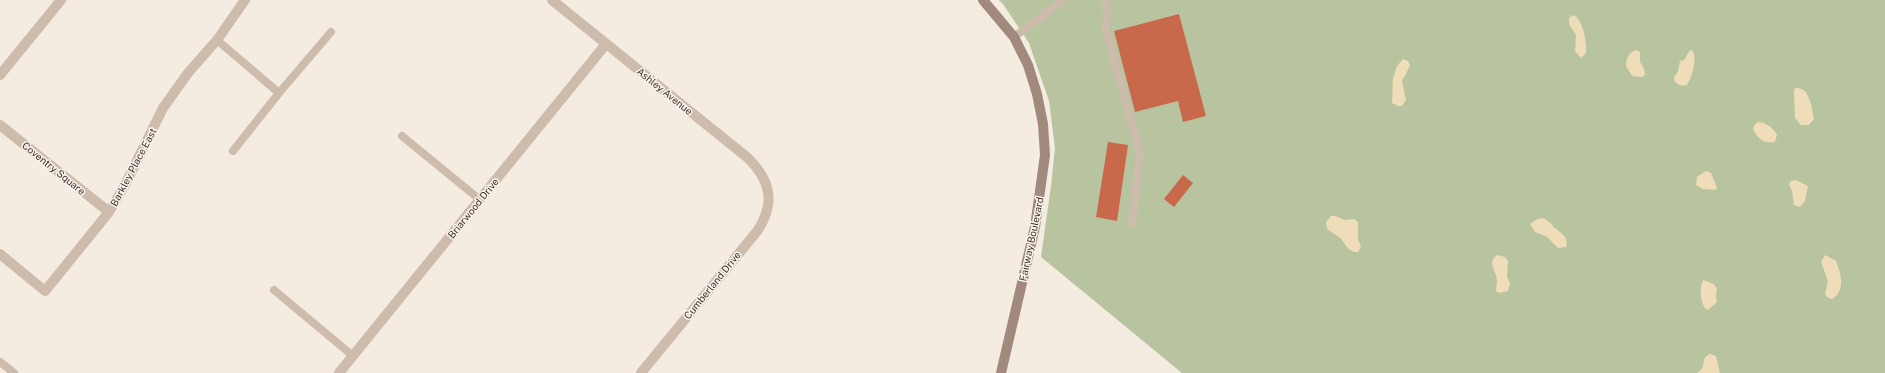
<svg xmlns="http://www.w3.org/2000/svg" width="1885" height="373" font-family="'Public Sans',sans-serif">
	<rect width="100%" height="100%" fill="#f4ebe1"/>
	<path fill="#b8c4a0" d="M999,0H1885V373H1182L1041,257L1051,186L1055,148L1049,101L1029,43L1003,4Z"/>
	<path fill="#efdcb8" d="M1573,15C1583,18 1587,43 1586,53L1581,58L1575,51L1576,35L1569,24V18Z
		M1636,50L1640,52V62L1644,69L1645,75L1642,77L1632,76L1626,66C1626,59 1629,52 1636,50Z
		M1690,50L1693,51C1697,61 1692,76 1687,85C1681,87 1675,84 1674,78L1678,71L1680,61L1684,60Z
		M1403,59L1408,61L1410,66L1402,81L1406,100L1402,106H1398L1392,103L1393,78L1397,66Z
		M1795,88C1810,86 1812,109 1814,119L1809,125H1801L1795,118L1794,92Z
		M1758,122C1767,123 1773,127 1777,135L1775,142C1764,144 1757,138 1753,129L1755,124Z
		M1706,171L1711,173L1717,188L1715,190L1703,189L1696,185L1697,177Z
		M1796,180L1808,186L1805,201L1800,207L1794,205L1792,191L1789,184L1791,181Z
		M1331,216H1335L1345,220L1355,219L1358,222V239L1361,247L1358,252C1347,253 1346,243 1339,237C1335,234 1331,232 1327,229L1326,222Z
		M1542,218C1549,220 1550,224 1555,228C1562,234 1569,237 1566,247L1558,248L1547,237L1535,232L1530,224L1537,219Z
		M1497,255L1505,257L1508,261L1507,276L1510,284L1508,291L1499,293L1496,291C1496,287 1497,284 1497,281C1497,271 1486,264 1497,255Z
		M1825,255L1836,261C1841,274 1846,290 1832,299L1828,298L1825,294L1828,281L1821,262Z
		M1703,280L1714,284L1717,289L1716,296L1717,302L1708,310C1700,307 1699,287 1703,280Z
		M1710,354L1716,356L1720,373H1697L1702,369L1705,357Z"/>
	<path fill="#c8694b" d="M1179,14L1206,116L1183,122L1178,101L1135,112L1114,31Z
		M1108,142L1128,145L1117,221L1096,217Z
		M1183,175L1193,183L1174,207L1164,199Z"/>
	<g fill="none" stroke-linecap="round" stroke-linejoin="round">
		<path stroke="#cdbbac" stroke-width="8" d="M1105,0L1107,6L1106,31L1140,153L1132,224
			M1014,37L1063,0
			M217,40L279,93
			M402,136L479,199
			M233,151L279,93L331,32
			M274,290L353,356
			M0,362L14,373"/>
		<path stroke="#cdbbac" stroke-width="10" d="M552,0L748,158C770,180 776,202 758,230L641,373
			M0,75L61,0
			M0,125L109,212
			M0,254L45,291L109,212L125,185L163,108L188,73L217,40L245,0
			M339,373L606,44"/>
		<path stroke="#a18a7d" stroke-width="10" d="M983,0L1014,37L1028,65L1037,94L1043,124L1045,155L1035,227L1001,373"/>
	</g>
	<g text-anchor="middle" stroke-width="3" stroke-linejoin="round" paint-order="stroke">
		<g font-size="10" fill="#3b302b" stroke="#fbf5ee">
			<text transform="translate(665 91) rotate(39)" y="4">Ashley Avenue</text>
			<text transform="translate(133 167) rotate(-62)" y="4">Barkley Place East</text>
			<text transform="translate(54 168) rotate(39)" y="4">Coventry Square</text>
			<text transform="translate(473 208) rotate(-51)" y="4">Briarwood Drive</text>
			<text transform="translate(1031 239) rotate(-78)" y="4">Fairway Boulevard</text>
			<text transform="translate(712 285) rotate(-51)" y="4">Cumberland Drive</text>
		</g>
	</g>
</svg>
